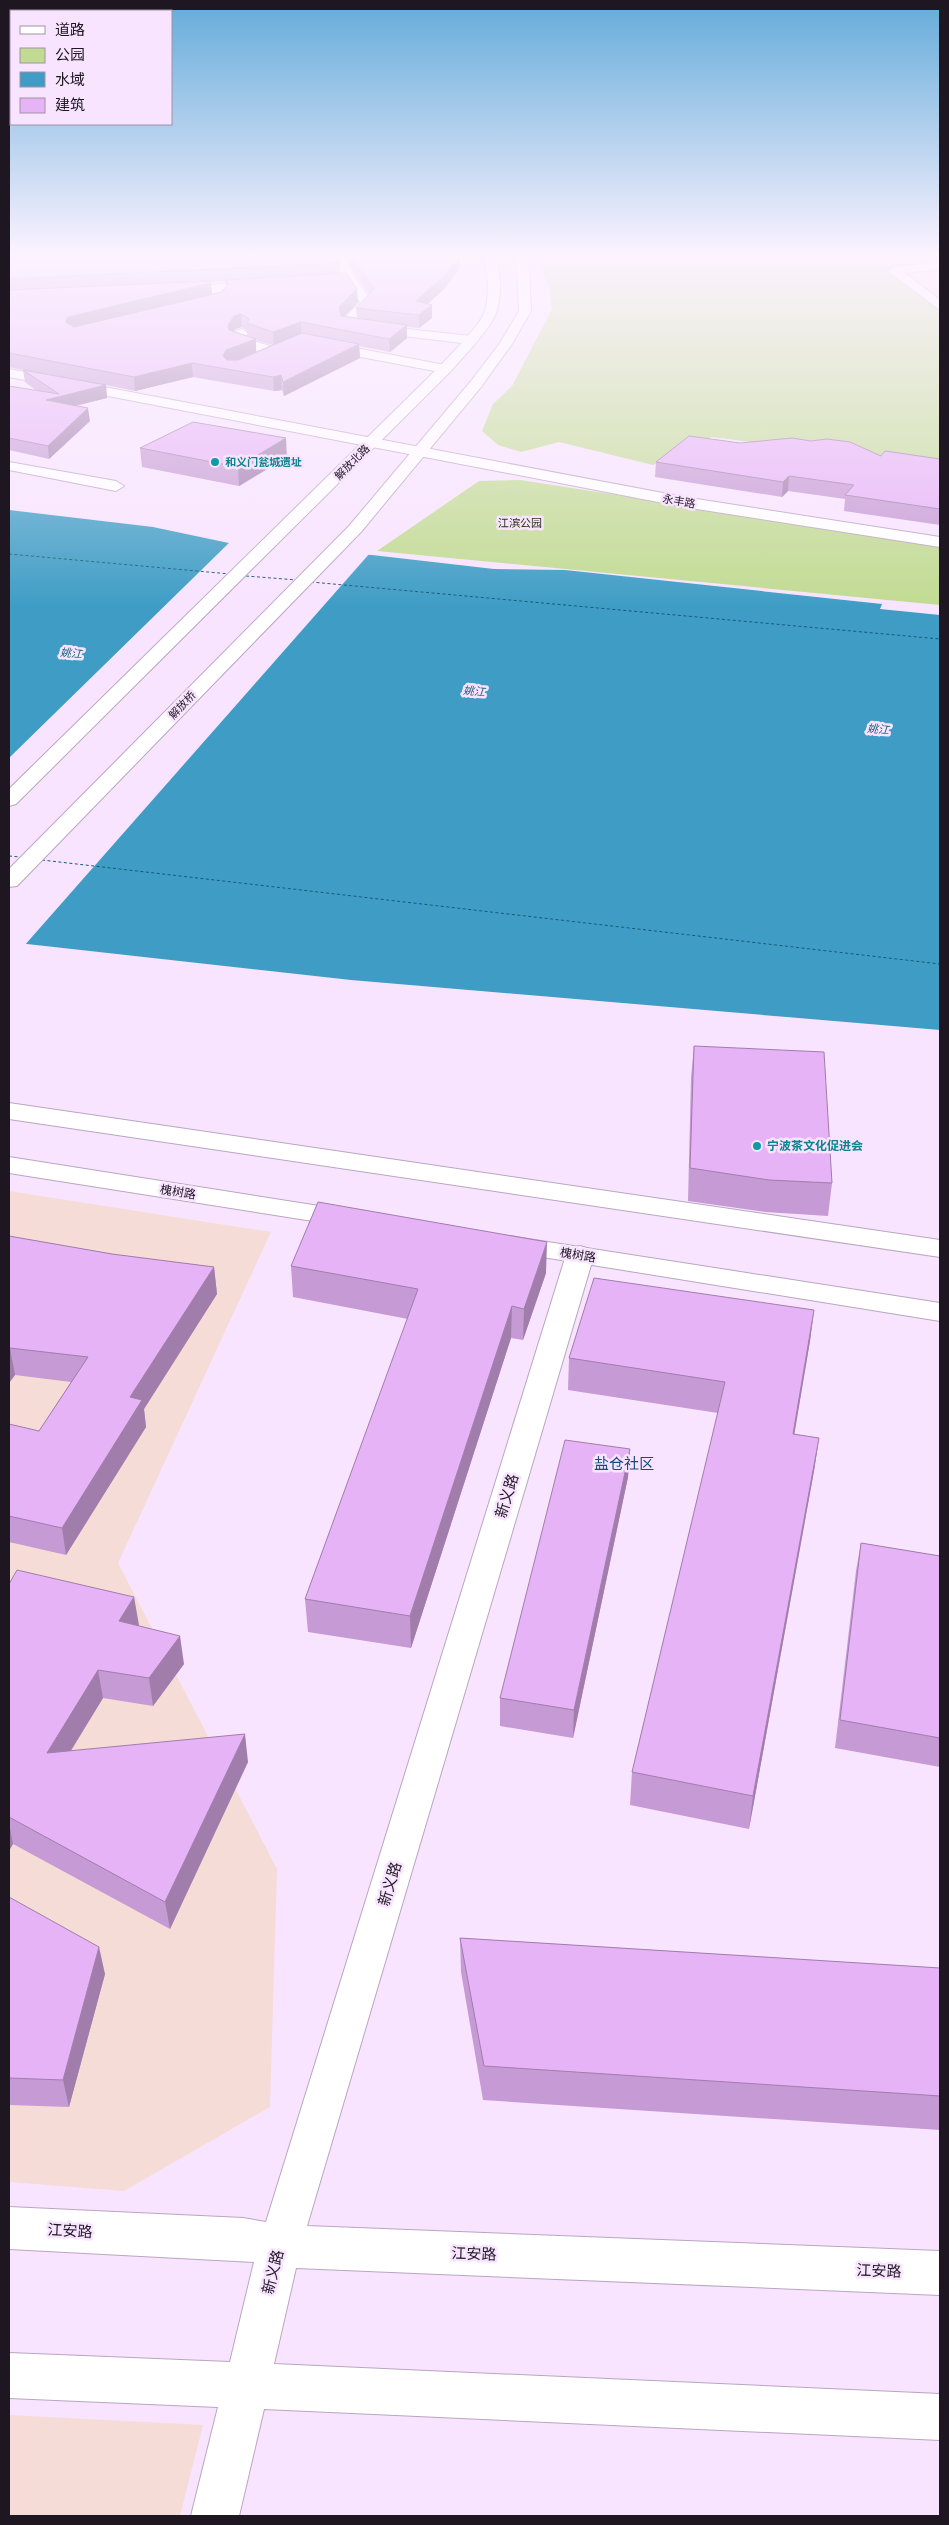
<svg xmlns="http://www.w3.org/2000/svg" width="949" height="2525" font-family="'Open Sans','Noto Sans SC',sans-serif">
	<rect width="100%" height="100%" fill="#f8e4ff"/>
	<path fill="#f6dcd7" d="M940,267V300L899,271Z
		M9,1191L271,1232L118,1563L277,1869L270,2107L124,2191L9,2182Z
		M9,2415L203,2425L180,2516H9Z"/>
	<path fill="#c1db92" d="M534,253H940V267L898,271L940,302V467L712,437L653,465L559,442L521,452L498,445L482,431L493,404L512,386L552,309L549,287Z
		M520,480L940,545V605L377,551L479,481Z"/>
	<path fill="#3f9dc5" d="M9,510L153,527L262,550L372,555L494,569L565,570L882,604L880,609L940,615V1030L351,980L9,942Z"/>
	<path fill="#f8e4ff" d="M231,541L262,547L370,553L24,946L9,945V758Z"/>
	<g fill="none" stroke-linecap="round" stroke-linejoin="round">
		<path stroke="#135c78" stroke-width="1" stroke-dasharray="3 2.5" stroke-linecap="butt" d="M9,554L230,574
			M246,576L297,580
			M311,582L940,639
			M9,856L20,857
			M42,860L940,964"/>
		<defs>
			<path id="pedestrian" d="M940,262V269L905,273L940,300V310L888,271L894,267Z"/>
			<path id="minor" d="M331,252H343L355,278L372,302L353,323L471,336L477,340L471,344L343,329L341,322L360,302L343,278Z
				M262,281L266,282V288L223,291L227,297L222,303L191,311L185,307L187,304L214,297L209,288L211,285Z
				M242,329L248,333L245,338L279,349L281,352L274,356L232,343L231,340L237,330Z
				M324,342L445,365L452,369L445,373L319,349L318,346Z
				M9,462L116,481L124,486L116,491L9,470Z"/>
			<path id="tertiary" d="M580,1246L590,1249L594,1255L307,2226L940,2251V2295L296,2268L274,2364L940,2394V2440L264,2409L239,2516H191L218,2407L9,2398V2353L230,2362L254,2262L9,2249V2207L243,2218L266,2222L566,1255L570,1249Z"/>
			<path id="secondary" d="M9,369L684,497L940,537V547L684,507L9,377Z
				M9,1103L940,1240V1257L9,1119Z
				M9,1157L351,1211L360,1213L364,1219L360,1225L351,1227L9,1173Z
				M509,1236L940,1303V1321L499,1250L495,1244L499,1238Z"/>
			<path id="primary" d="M482,252H494C501,269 502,292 497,310C493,327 462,358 450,372L16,804L9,806V789L440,366C452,353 479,327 485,311C490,295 488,267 482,252Z
				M511,252H523L529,265L531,311L512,344L481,387L361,532L17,886L9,887V869L349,526L471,381L500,343L519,311L517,265Z"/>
		</defs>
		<use href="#pedestrian" stroke="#b9a6bf" stroke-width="2"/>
		<use href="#minor" stroke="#b9a6bf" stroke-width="2"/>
		<use href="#tertiary" stroke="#b9a6bf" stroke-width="2"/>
		<use href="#secondary" stroke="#b9a6bf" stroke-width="2"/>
		<use href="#primary" stroke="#b9a6bf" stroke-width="2"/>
		<use href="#pedestrian" fill="#fff" fill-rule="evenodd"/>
		<use href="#minor" fill="#fff" fill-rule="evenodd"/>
		<use href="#tertiary" fill="#fff" fill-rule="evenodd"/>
		<use href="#secondary" fill="#fff" fill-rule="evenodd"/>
		<use href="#primary" fill="#fff" fill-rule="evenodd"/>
	</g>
	<path fill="#c69ad4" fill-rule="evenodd" d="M9,252L340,263V273L358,302L344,316L357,318L356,308L369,295L357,277L344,252H459L460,255V268L444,289L428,304L432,305V318L419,328L407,327V338L390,352L359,346L360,358L284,396L282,390L274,391L193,377L135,391L106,385L107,398L76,406L90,421L49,459L9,450V386L37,391L25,382L23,370L9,367V368ZM226,281V286L222,292L212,294L211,283L210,282ZM242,327L247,331L248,336L234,332L235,329ZM256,340L272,345L256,352Z
		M740,443L881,456L940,459V525L844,511L845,499L788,491L782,497L655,477L656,462Z
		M140,448L287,457L239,486L142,467Z
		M694,1046L832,1183L828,1216L766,1212L688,1201L691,1078Z
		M9,1236L112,1254L214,1267L217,1294L144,1409L146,1427L66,1555L9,1542V1424L39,1431L71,1382L15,1375L9,1383Z
		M291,1266L546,1273L523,1340L511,1338L411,1648L308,1632L305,1599L408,1319L293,1297Z
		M814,1310L810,1341L794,1434L819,1438L814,1471L749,1829L630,1805L632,1772L718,1413L568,1390L569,1358Z
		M630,1449L628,1477L573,1738L500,1726V1698Z
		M861,1543L940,1556V1767L835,1748L856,1571Z
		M9,1584L134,1597L138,1626L184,1664L153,1706L103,1698L71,1751L248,1762L170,1929L13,1844L10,1849H9Z
		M9,1897L105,1974L69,2107L9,2105Z
		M460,1938L940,1968V2130L483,2100L461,1972Z"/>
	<path fill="#a17dac" d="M460,255V268L444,289L416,314V301Z
		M211,283L212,296L67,336L66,322L68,317Z
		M357,289L358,302L340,321L339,307Z
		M432,305V318L419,328V315Z
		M241,314L242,327L235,329L229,339L228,325L234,316Z
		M301,322V335L274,346L273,332Z
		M407,325V338L390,352L389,339Z
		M256,339V352L227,364L223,356L226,350Z
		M359,344L360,358L284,396L283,382Z
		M192,363L193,377L135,391L134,377Z
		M281,375L282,390L274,391L273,377Z
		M106,385L107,398L48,412L46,400Z
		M88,408L90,421L49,459L48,446Z
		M286,438L287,457L239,486L238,467Z
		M789,476L788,491L782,497L783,482Z
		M547,1242L546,1273L523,1340L524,1309Z
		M214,1267L217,1294L144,1409L146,1427L66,1555L62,1528L130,1397Z
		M512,1306L511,1338L411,1648L410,1616Z
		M814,1310L810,1341L789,1466L793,1434Z
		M10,1348L15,1375L9,1383V1349Z
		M819,1438L814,1471L749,1829L753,1796Z
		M630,1449L628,1477L573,1738L574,1710Z
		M134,1597L139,1625L123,1649L119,1621Z
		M180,1636L184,1664L153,1706L149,1678Z
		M98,1670L103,1698L52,1781L47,1753Z
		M245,1734L248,1762L170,1929L165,1902Z
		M9,1823L13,1844L10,1849L9,1844Z
		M99,1947L105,1974L69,2107L63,2080Z"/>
	<path fill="#e6b3f6" stroke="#a17dac" d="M9,252H335L340,263L9,279Z
		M350,252H459L460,255L444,276L416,301L432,305L419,315L356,308L374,289L356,264Z
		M346,273L357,289L339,307L341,316L407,325L389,339L301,322L273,332L247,323L249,319L241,314L234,316L228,325L229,330L256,339L226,350L223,356L227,360H238L302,333L359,344L283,382L281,375L273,377L192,363L134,377L9,353V290L209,281L211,283L68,317L66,322L74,327L222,292L228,284L225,280Z
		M23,370L106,385L46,400L88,408L48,446L9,438V386L59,394Z
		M193,422L286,438L238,467L140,448Z
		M689,436L740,443L792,438L811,441L827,439L850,442L881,456L885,451L940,459V509L845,495L854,485L789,476L783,482L656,462Z
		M694,1046L824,1052L832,1183L769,1180L690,1168Z
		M318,1202L547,1242L524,1309L512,1306L410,1616L305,1599L418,1289L291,1266Z
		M9,1236L112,1254L214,1267L130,1397L142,1400L62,1528L9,1516V1424L39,1431L88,1357L10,1348L9,1349Z
		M594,1278L814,1310L793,1434L819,1438L753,1796L632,1772L725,1382L569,1358Z
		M565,1440L630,1449L574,1710L500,1698Z
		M861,1543L940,1556V1738L840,1720Z
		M17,1570L134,1597L119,1621L180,1636L149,1678L98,1670L47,1753L245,1734L165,1902L9,1817V1584Z
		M9,1897L99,1947L63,2080L9,2078Z
		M460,1938L940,1968V2096L484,2066Z"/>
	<linearGradient id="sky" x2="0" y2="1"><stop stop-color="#64abda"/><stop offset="0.42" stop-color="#fcf3ff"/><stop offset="1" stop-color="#fcf3ff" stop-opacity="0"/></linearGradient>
	<rect width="949" height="606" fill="url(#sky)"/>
	<g fill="#0f9aa8" stroke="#f8e4ff" stroke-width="2">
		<circle cx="215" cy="462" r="5"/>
		<circle cx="757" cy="1146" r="5"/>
	</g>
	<g text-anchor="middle" stroke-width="5" stroke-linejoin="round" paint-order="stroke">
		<g font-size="11" font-weight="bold" fill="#0d838f" stroke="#f8e4ff" text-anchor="start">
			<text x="225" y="466">和义门瓮城遗址</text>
		</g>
		<g font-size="11" fill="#1e1721" stroke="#f8e4ff">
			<text transform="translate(352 462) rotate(-45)" y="4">解放北路</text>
			<text transform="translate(679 501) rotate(10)" y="4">永丰路</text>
			<text transform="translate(182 705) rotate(-46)" y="4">解放桥</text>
		</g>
		<g font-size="11" fill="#2a3514" stroke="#f8e4ff">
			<text x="520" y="527">江滨公园</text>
		</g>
		<g font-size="11" font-style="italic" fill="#135c78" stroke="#f8e4ff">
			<text transform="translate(71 653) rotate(5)" y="4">姚江</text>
			<text transform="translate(474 691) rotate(5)" y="4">姚江</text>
			<text transform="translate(878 729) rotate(5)" y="4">姚江</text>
		</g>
		<g font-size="12" font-weight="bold" fill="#0d838f" stroke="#f8e4ff" text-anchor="start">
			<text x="767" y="1150">宁波茶文化促进会</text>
		</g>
		<g font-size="12" fill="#1e1721" stroke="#f8e4ff">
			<text transform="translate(178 1192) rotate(9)" y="4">槐树路</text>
			<text transform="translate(578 1255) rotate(9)" y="4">槐树路</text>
		</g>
		<g font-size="15" fill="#16497c" stroke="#f8e4ff">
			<text x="624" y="1469">盐仓社区</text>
		</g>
		<g font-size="15" fill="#1e1721" stroke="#f8e4ff">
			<text transform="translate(507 1496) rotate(-73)" y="5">新义路</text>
			<text transform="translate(390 1884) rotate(-73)" y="5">新义路</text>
			<text transform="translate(70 2231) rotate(3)" y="5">江安路</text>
			<text transform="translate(474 2254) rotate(2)" y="5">江安路</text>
			<text transform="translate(879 2271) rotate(2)" y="5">江安路</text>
			<text transform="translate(273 2272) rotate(-76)" y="5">新义路</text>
		</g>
	</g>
	<rect width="949" height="2525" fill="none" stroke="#1e1721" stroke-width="20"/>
	<rect x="10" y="10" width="162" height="115" fill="#f8e4ff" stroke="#a192a6"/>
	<rect x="20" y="26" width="25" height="8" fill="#ffffff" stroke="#a192a6"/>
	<text x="55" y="35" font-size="15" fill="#1e1721">道路</text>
	<rect x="20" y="48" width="25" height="15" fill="#c1db92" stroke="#a192a6"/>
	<text x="55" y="60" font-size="15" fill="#1e1721">公园</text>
	<rect x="20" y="72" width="25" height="15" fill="#3f9dc5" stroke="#a192a6"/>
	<text x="55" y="85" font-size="15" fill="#1e1721">水域</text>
	<rect x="20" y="98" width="25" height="15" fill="#e6b3f6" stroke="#a192a6"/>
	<text x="55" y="110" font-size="15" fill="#1e1721">建筑</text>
</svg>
